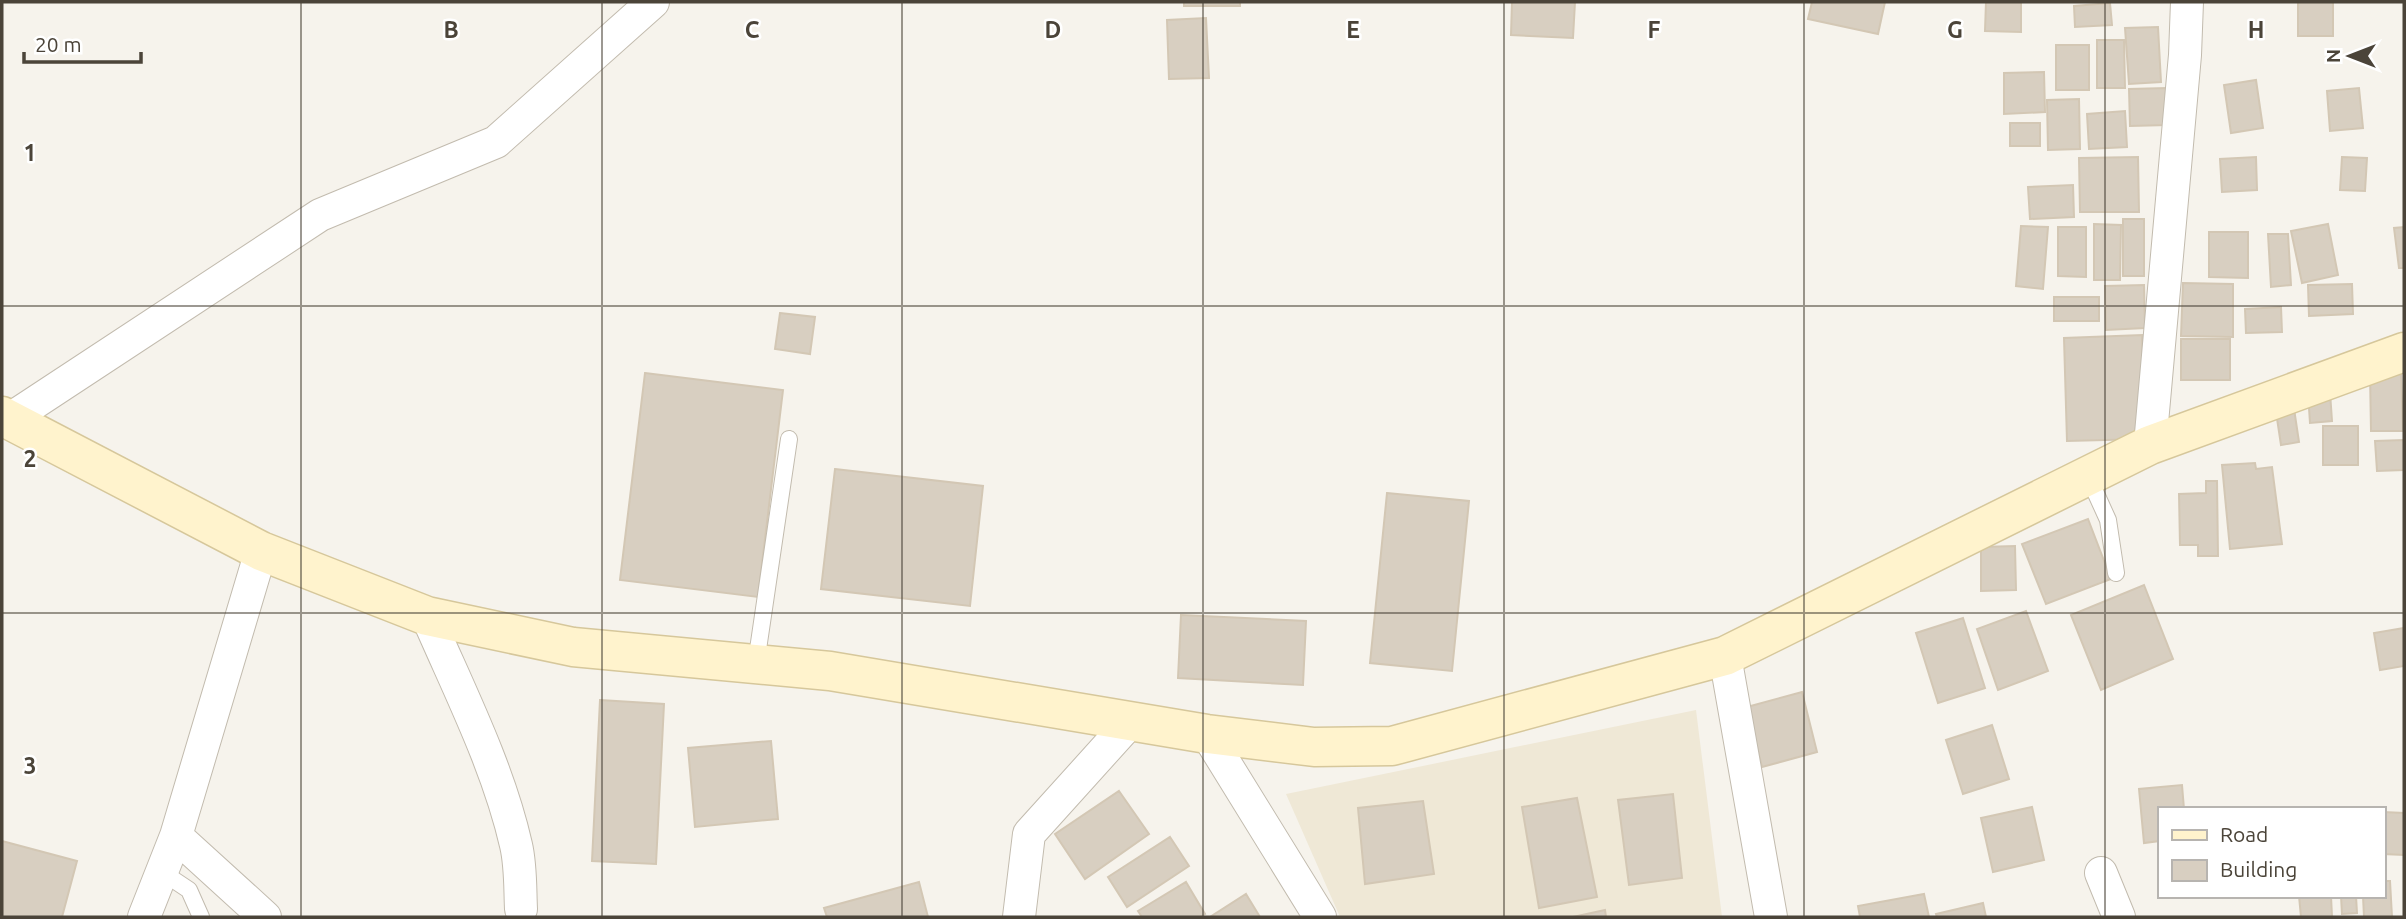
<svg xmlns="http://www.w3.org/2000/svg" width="2406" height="919" font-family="Ubuntu,sans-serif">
	<rect width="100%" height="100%" fill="#f6f3ec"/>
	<path fill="#efe8d6" d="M1696,710L1722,917H1340L1286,794Z"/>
	<path fill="#d8cfc1" stroke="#d3c7b4" stroke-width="2" d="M1184,2H1240V6H1184Z
		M1512,2H1575L1573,38L1511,35Z
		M1812,2H1885L1878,34L1808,19Z
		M1986,2H2021V32L1985,31Z
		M2298,2H2333V36H2298Z
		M2110,3L2112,25L2075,27L2074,6Z
		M1206,18L1209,78L1169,79L1167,20Z
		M2158,27L2161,82L2129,84L2125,28Z
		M2097,40H2124L2125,88H2097Z
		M2056,45H2089V90H2056Z
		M2044,72L2045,112L2004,114V73Z
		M2256,80L2263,128L2231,133L2224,85Z
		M2167,88L2168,125L2130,126L2129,89Z
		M2359,88L2363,128L2330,131L2327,91Z
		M2079,99L2080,149L2048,150L2047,100Z
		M2125,111L2127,147L2089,149L2087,114Z
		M2010,123H2040V146H2010Z
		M2138,157L2139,212H2080L2079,158Z
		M2256,157L2257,190L2222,192L2220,159Z
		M2342,157L2367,158L2365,191L2340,190Z
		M2073,185L2074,217L2030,219L2028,187Z
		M2123,219H2144V276H2123Z
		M2094,224L2121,225L2120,280H2094Z
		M2328,224L2338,275L2302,283L2291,231Z
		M2021,226L2048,227L2043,289L2016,286Z
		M2058,227H2086V277L2058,276Z
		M2404,227V268H2399L2394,228Z
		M2209,232H2248V278L2209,277Z
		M2268,234H2288L2291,285L2271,287Z
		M2183,283L2233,284V337L2181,336Z
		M2352,284L2353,314L2309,316L2308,285Z
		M2144,285L2145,328L2106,330L2105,286Z
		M2054,297H2099V321H2054Z
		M2281,307L2282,332L2246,333L2245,309Z
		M780,313L815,317L810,354L775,349Z
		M2142,335L2145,439L2067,441L2064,338Z
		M2181,339H2230V380H2181Z
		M2401,372L2403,431H2371L2370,373Z
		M645,373L783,390L758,597L620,580Z
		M2330,392L2332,421L2310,423L2308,393Z
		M2293,402L2299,442L2281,445L2275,405Z
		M2323,426H2358V465H2323Z
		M2404,440V470L2377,471L2375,441Z
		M2255,463L2256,469L2272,467L2282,544L2230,549L2222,465Z
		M835,469L983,486L970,606L821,589Z
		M2206,481H2217L2218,556H2198V545H2180L2179,494L2206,493Z
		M1387,493L1469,501L1452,671L1370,663Z
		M2088,519L2111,579L2046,604L2022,544Z
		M2015,546L2016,590L1981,591V547Z
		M2144,585L2173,659L2101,690L2071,615Z
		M2026,611L2048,671L1998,690L1977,629Z
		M1181,615L1306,621L1303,685L1178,678Z
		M1963,618L1985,688L1938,703L1916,633Z
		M2404,628V666L2380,670L2374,633Z
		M1802,692L1817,752L1762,767L1747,707Z
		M600,700L664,704L656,864L592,861Z
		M1992,725L2009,779L1963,794L1946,740Z
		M771,741L778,819L695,827L688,748Z
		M2182,785L2184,809H2159V841L2144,843L2139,789Z
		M1119,791L1149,834L1085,879L1055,834Z
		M1673,794L1682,878L1629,885L1618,800Z
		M1577,798L1597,897L1539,908L1522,807Z
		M1423,801L1434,874L1365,884L1358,808Z
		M2032,807L2044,860L1993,872L1981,818Z
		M2383,812L2404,813V855L2383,854Z
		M1170,837L1189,866L1127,907L1108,877Z
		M2,841L77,861L62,917H2Z
		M2383,881H2390L2392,917H2364L2363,896H2383Z
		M919,882L928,917H827L824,908Z
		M1186,882L1205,914L1200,917H1142L1138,911Z
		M1246,894L1260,917H1210Z
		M1924,894L1929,917H1860L1858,906Z
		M2299,896H2331L2332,917H2301Z
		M2341,896H2356L2357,913L2342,914Z
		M1983,903L1986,917H1937L1936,914Z
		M1605,910L1606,917H1573Z"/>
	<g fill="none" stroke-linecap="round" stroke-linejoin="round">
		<defs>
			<path id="lane" d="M2088,476L2108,520L2116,573
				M756,663L789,439
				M162,872L189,890L201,917"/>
			<path id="street" d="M10,419L320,215L496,142L653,2
				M2150,445L2185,55L2187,2
				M261,551L176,836L265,917
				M427,616C459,690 498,766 516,845C521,866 520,889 521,909
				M1725,656L1771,917
				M1207,734L1320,917
				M2101,873L2119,917
				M144,917L176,836
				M1019,917L1029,834L1131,721"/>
			<path id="secondary" d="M2,416L261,551L427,616L573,647L830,671L1207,734L1314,747L1392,746L1725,656L2150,445L2404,352"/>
		</defs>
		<use href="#lane" stroke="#c2bbae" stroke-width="18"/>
		<use href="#street" stroke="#c2bbae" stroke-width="34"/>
		<use href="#secondary" stroke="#d6c79b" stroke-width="41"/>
		<use href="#lane" stroke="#fff" stroke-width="16"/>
		<use href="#street" stroke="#fff" stroke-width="32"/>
		<use href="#secondary" stroke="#fff3cd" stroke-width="38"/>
	</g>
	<path fill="none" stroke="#4b4439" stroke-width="2" stroke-opacity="0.55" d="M301,2V917M602,2V917M902,2V917M1203,2V917M1504,2V917M1804,2V917M2105,2V917M2,306H2404M2,613H2404"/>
	<g font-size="23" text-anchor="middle" font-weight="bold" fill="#4b4439" stroke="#fff" stroke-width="5" stroke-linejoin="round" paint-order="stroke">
		<text x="451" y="38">B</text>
		<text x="752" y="38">C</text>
		<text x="1053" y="38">D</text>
		<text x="1353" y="38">E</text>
		<text x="1654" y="38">F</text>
		<text x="1955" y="38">G</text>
		<text x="2256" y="38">H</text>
		<text x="30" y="161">1</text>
		<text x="30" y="467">2</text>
		<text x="30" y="774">3</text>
	</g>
	<rect width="2406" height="919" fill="none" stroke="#4b4439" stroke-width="7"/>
	<rect x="2158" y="807" width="228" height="91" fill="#ffffff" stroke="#b7b4b0" stroke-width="2"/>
	<rect x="2172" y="830" width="35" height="10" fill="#fff3cd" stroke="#b7b4b0" stroke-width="2"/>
	<text x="2220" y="842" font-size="21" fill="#4b4439">Road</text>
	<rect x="2172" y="860" width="35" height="21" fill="#d8cfc1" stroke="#b7b4b0" stroke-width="2"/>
	<text x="2220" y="877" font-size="21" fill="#4b4439">Building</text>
	<g transform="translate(2350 56) rotate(270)" stroke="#ffffff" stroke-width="5" paint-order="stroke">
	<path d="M0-5L12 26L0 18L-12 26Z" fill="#4b4439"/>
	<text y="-10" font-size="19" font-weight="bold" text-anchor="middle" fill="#4b4439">N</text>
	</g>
	<path d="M24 52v10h117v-10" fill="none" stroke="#4b4439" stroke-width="3.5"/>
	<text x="35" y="52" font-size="21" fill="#4b4439" stroke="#ffffff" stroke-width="5" paint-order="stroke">20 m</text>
</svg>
